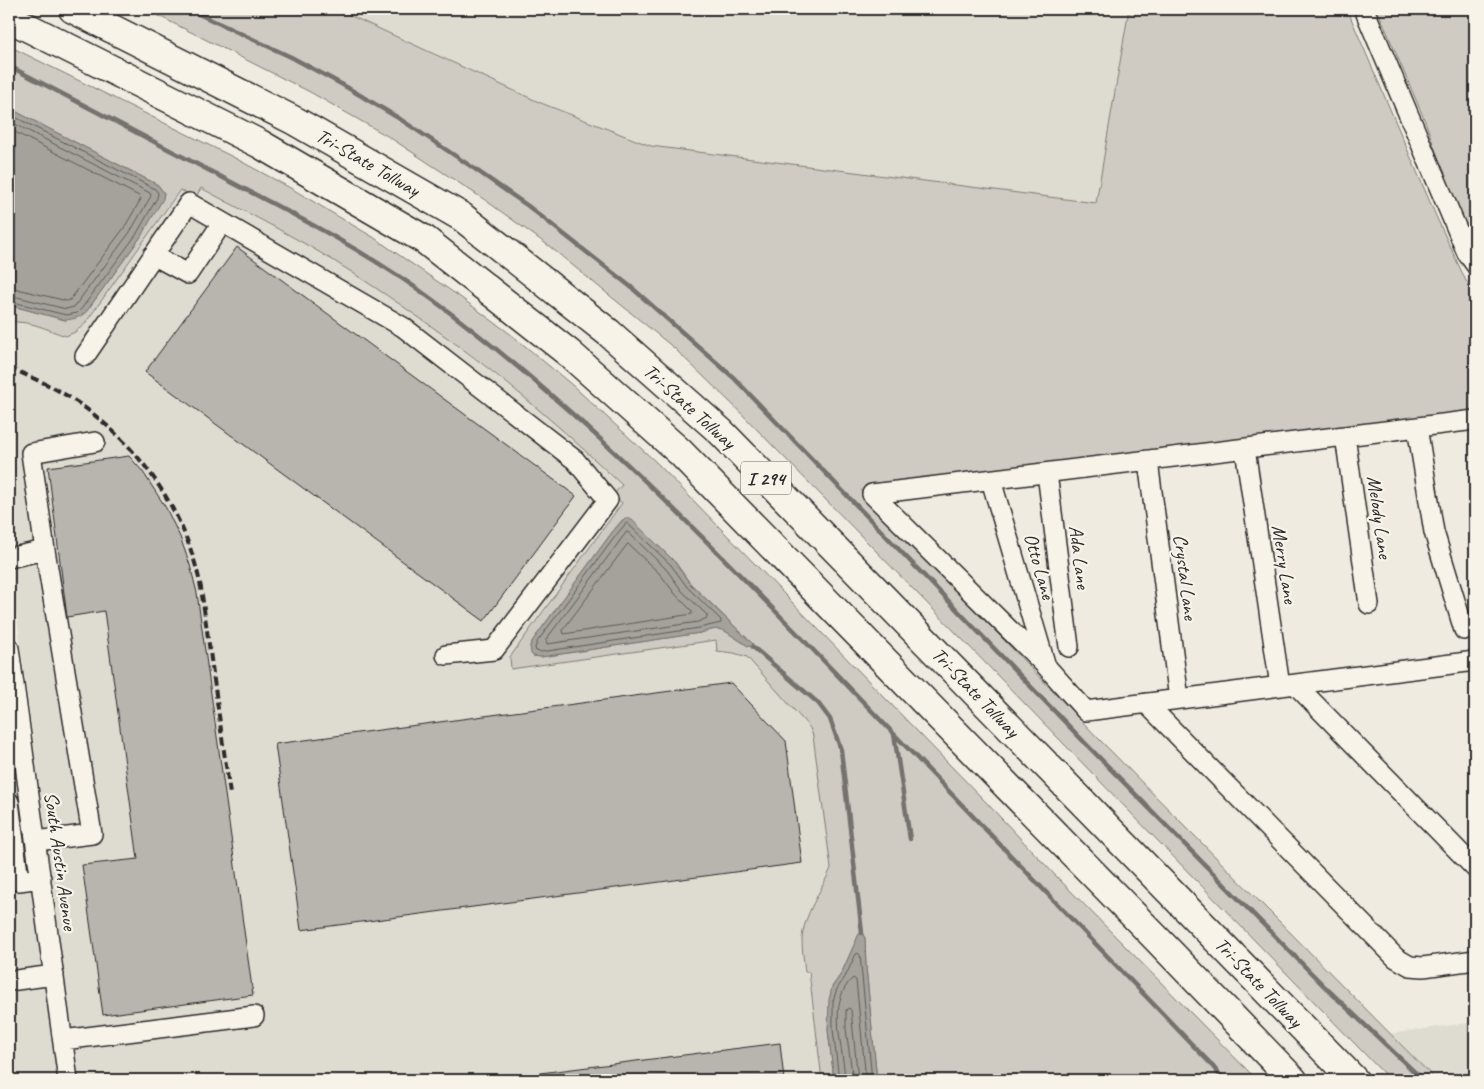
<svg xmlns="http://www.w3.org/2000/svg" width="1484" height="1089" font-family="Caveat,sans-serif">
	<rect width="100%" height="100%" fill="#efebe0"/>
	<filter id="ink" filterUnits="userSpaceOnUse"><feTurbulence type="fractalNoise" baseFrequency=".02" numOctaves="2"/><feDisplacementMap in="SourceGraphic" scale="10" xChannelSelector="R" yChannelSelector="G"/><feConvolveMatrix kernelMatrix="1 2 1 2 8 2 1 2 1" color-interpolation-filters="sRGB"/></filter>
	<g filter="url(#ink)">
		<path fill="#dedbd1" d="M336,9H1129L1096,203L651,146L542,103Z
			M187,181L293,237L351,271L420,318L475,359L545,414L622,485L613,495L622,502L510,657L511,669L716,640L718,651L734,653L747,657L810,728L813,736L831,868L825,882L814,902L806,923L802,939L806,972L808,971L822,1080H79L9,558V322L19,321L35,324L66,336L75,332L84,325Z
			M9,758L13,760L19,769L60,1080H9Z
			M1475,1022V1080H1436L1389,1034Z"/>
		<path fill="#cfcbc2" stroke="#7d7b76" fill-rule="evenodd" d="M145,9H336L541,103L651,146L1096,203L1129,9H1347L1436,216L1466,281L1475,289V415L862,492L1098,738L1436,1080H1390L963,640L731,403L674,348L549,246L485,200L389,137L310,92Z
			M1377,9H1475V238L1456,208L1425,121Z
			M9,46L233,157L294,190L344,220L373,237L460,297L513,336L572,385L657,463L982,798L1054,874L1257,1080H877L866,967L865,938L862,933L859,934L841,974L832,987L828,1030L834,1080H822L809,972H805C804,961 802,951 802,940C803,916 822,890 831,868L813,736L810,728L747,657L734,653L717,651L716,640L511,669L510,657L622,503L613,495L622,485C597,462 572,438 546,416C487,364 416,314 350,271C302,240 251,215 201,188L196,197L180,190L84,325L75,332L66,336C44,329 34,321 9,322V305L65,320L86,312L140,238L162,199L164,193L158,185L9,108ZM628,518L675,562L690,583L753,644L748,646L725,631C716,627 709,631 700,633L541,657L533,656L530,646L533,640L613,531L622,520Z"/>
		<path fill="#a4a29a" stroke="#74726e" d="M9,108L158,185L164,193L163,199L140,238L86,312C79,318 74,319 65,320L9,305Z
			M625,518H628L632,520L675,562L690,584L753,644V647L748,646L725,631C716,627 709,631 700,633L541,657L533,656L531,654L530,646L533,640L613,531Z
			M862,933L865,938L866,967L877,1080H834L828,1030L829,1000L832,987L841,974L859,934Z"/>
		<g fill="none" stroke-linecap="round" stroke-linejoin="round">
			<path stroke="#5b5b57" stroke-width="1" d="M9,114L155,189L158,193L157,198L136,235L82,308L77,313L66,315L9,301
				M9,121L150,193L151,196L130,232L74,307L66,309L9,295
				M9,129L139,196L141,199L124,228L70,300L67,301L9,287
				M627,523L671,565L687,587L721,620V623L699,628L541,652L536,651L535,648L537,642L617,534Z
				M627,532L629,533L666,569L682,591L707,615V618L698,622L547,644L546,640Z
				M628,544L660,574L676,595L692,611V614L564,634L563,630Z
				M839,1080L833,1029V1001L837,989L845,977L856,954L858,953L860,955L872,1080
				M845,1080C844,1049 826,1001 853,978L856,980L866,1080
				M853,1080L846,1029V1010L849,1008L851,1010L858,1080"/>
			<path stroke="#74726e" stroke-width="4.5" d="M188,9L291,57L343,85L400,119L469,165L528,206L631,287L734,378L1087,745L1325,987L1423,1080
				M9,66C84,105 158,144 233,183C303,219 374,256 437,303C577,407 699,532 820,657C950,791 1079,927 1209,1062L1224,1080
				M753,647L818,703L830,719L841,750L862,933
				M894,734L910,839"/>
		</g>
		<path fill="#b8b5ae" stroke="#2b2b2b" d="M237,247L576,496L484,621L145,372Z
			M129,456L143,472L166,508L180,537L190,565L197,593L253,995L103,1015L82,865L138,859L104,611L67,617L48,467Z
			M731,683L786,741L802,863L301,930L275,744Z
			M780,1043L784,1080H540V1073Z"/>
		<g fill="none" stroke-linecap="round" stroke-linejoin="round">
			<defs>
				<path id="minor" d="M1364,9L1467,253L1475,264
					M153,255L188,274L222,223
					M85,356L189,203L403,327L575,460L608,500L494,650L446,655
					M1417,427L1434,532L1464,630
					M1345,436L1369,604
					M1245,449L1280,686
					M1148,461L1179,699
					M1047,473L1069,647
					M991,480L1045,663
					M872,494L1045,665L1086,711L1475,661
					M872,494L1475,420
					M45,550L31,453L95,442
					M9,558L45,550L92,834L36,841
					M9,648L68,1080
					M1295,684L1475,868
					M1146,703L1396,958L1410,966L1423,967L1475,960
					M9,802L19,881L41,878
					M9,981L54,975
					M63,1040L254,1016"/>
				<path id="highway" d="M73,9L295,121L462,217L609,333L721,432L1354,1080
					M9,18L260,144L425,240L570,354L680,452L1155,937L1293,1080"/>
			</defs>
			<use href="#minor" stroke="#2b2b2b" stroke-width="22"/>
			<use href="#highway" stroke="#2b2b2b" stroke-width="31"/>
			<use href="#minor" stroke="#f7f3e8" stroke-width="19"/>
			<use href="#highway" stroke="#f7f3e8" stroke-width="28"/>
			<path stroke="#2b2b2b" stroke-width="4" stroke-dasharray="8 4" stroke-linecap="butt" d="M9,368C21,372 32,378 44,383C123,422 184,500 201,588L230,794"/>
		</g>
	</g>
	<g text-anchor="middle" stroke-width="4.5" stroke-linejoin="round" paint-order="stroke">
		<rect fill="#f7f3e8" stroke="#686764" stroke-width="1" x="741" y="461.5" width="50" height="33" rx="4"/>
		<g font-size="19" font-weight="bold" fill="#2b2b2b">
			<text x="766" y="485">I 294</text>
		</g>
		<g font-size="20" fill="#2b2b2b" stroke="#f7f3e8">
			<text transform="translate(368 162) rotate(30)" y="7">Tri-State Tollway</text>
			<text transform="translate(690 406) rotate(42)" y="7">Tri-State Tollway</text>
			<text transform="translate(1380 517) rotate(82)" y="7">Melody Lane</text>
			<text transform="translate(1080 557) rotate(83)" y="7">Ada Lane</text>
			<text transform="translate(1285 564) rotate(81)" y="7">Merry Lane</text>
			<text transform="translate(1040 566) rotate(74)" y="7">Otto Lane</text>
			<text transform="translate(1186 577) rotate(83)" y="7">Crystal Lane</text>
			<text transform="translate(976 692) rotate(46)" y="7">Tri-State Tollway</text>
			<text transform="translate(61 861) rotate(82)" y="7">South Austin Avenue</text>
			<text transform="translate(1259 982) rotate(46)" y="7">Tri-State Tollway</text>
		</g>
	</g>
	<rect width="1484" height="1089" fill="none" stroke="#f7f3e8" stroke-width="30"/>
	<rect x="15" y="15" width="1454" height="1059" fill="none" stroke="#2b2b2b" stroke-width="2" filter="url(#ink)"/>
</svg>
